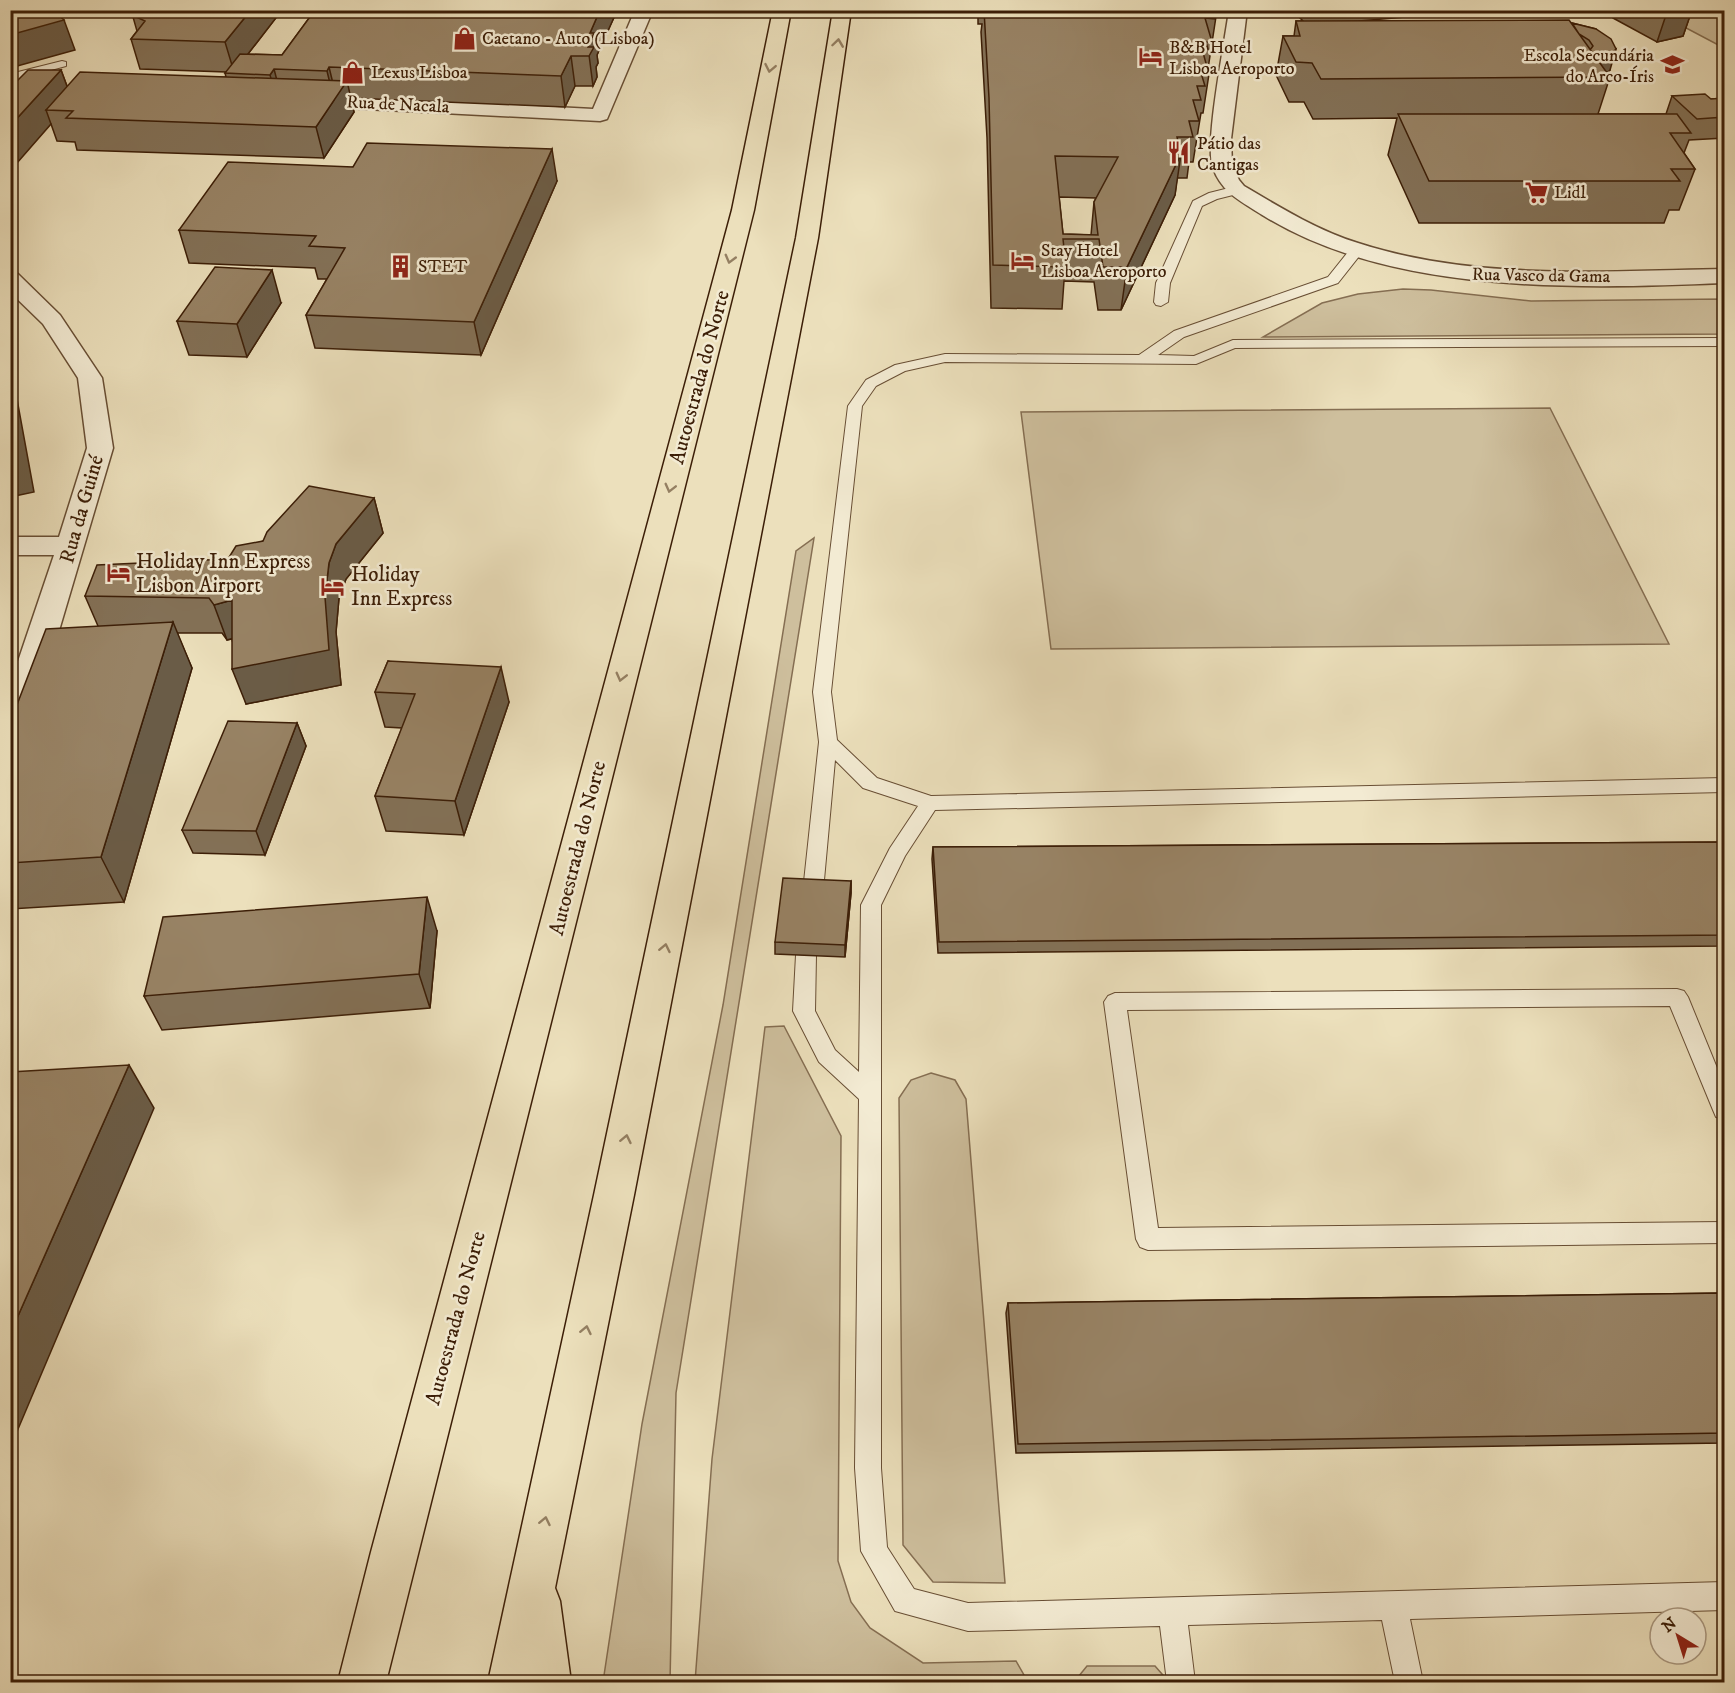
<svg xmlns="http://www.w3.org/2000/svg" width="1735" height="1693" font-family="'IM FELL DW Pica',serif">
	<rect width="100%" height="100%" fill="#ece0bc"/>
	<filter id="stains"><feTurbulence type="fractalNoise" baseFrequency=".00333" numOctaves="4"/><feColorMatrix values="0 0 0 0 .2 0 0 0 0 .09 0 0 0 0 .02 0 0 0 .5 -.17"/></filter>
	<radialGradient id="worn" r=".72"><stop offset=".6" stop-color="#630" stop-opacity="0"/><stop offset="1" stop-color="#630" stop-opacity=".3"/></radialGradient>
	<path fill="#cebf9d" stroke="#856e52" stroke-width="1.5" d="M1654,11H1724V48Z
		M1403,289L1431,290L1531,301L1724,299V334L1263,337L1322,303L1358,294Z
		M1550,408L1669,644L1051,649L1021,412Z
		M814,538L676,1393L670,1682H603L642,1424L723,1005L796,551Z
		M784,1026L841,1136L838,1561L851,1602L870,1628L923,1663L1016,1661L1028,1682H695L712,1459L765,1027Z
		M931,1073L955,1080L966,1099L1005,1583L933,1582L903,1545L899,1098L911,1080Z
		M1087,1666H1155L1169,1682H1074Z"/>
	<g fill="none" stroke-linecap="round" stroke-linejoin="round">
		<defs>
			<path id="service" d="M62,61L66,62V66L10,81V74Z
				M1237,186L1243,190L1241,193L1217,199L1202,206L1170,283L1168,302L1161,306L1156,305L1154,302L1156,283L1193,201L1209,193Z
				M1357,246L1364,250L1338,283L1184,337L1158,355L1194,356L1233,340L1724,338V346L1235,348L1196,364L945,362L905,371L876,386L862,406L831,692L837,740L877,778L931,796L1724,778V792L935,810L905,856L881,905V1468L887,1547L914,1589L968,1603L1724,1582V1610L1410,1619L1423,1682H1395L1382,1620L1188,1625L1195,1682H1167L1160,1626L968,1631L895,1611L861,1551L855,1468L859,1099L819,1062L793,1011L796,955L799,949L806,947L813,949L816,955L815,1011L835,1050L859,1072L861,905L890,848L918,806L863,788L835,760L823,891L820,896L813,899L806,896L803,891L819,742L813,692L848,406L866,380L895,365L945,354L1139,355L1174,331L1328,277L1352,247Z
				M1677,989L1684,991L1688,997L1724,1085V1119L1716,1117L1713,1110L1670,1006L1127,1010L1158,1228L1724,1222V1243L1148,1250L1140,1247L1136,1239L1104,1002L1108,996L1115,993Z"/>
			<path id="minor" d="M635,10H653L607,119L600,121L307,106L300,104L297,100L300,96L307,94L593,109Z
				M10,272L18,274L60,315L102,378L113,448L50,661L25,724L21,732L10,735V685L54,555H10V537H59L87,448L78,378L43,324L10,292Z"/>
			<path id="tertiary" d="M1229,10H1247L1231,139L1232,165L1239,180L1244,186C1281,208 1317,230 1358,243C1475,281 1603,271 1724,269V283C1579,289 1392,295 1264,216C1242,202 1222,193 1213,168C1204,144 1225,42 1229,10Z"/>
			<path id="motorway" d="M773,10H791L754,210L386,1682H338L371,1552L732,210Z
				M833,10H851L818,238L634,1195L555,1588L560,1601L571,1682H488L594,1195L796,238Z"/>
		</defs>
		<use href="#service" stroke="#684e34" stroke-width="2"/>
		<use href="#minor" stroke="#684e34" stroke-width="3"/>
		<use href="#tertiary" stroke="#684e34" stroke-width="3"/>
		<use href="#motorway" stroke="#3c1e07" stroke-width="3"/>
		<use href="#service" fill="#f3ebd3" fill-rule="evenodd"/>
		<use href="#minor" fill="#f3ebd3" fill-rule="evenodd"/>
		<use href="#tertiary" fill="#f3ebd3" fill-rule="evenodd"/>
		<use href="#motorway" fill="#ece0bc" fill-rule="evenodd"/>
	</g>
	<path fill="#837157" stroke="#3c1e07" stroke-width="1.5" fill-rule="evenodd" d="M131,10H282L248,54L282,55L315,10H615L616,13L597,55L598,63L596,67L597,77L593,86H575L565,107L351,98L354,112L324,158L77,150L75,142L57,141L51,124L14,84L61,70L67,86L226,77L225,73L226,72L140,69L131,39L137,31Z
		M978,10H1217L1208,69L1209,74L1203,113H1201L1193,162H1189L1187,178H1177L1175,195L1121,310H1098L1094,282L1064,281L1062,309L991,308L987,138L981,32L982,24H978ZM1059,197L1096,198L1094,202L1091,235L1063,234Z
		M1292,10H1487L1359,21L1572,23L1596,29L1610,70L1607,73L1610,77L1598,114H1666L1672,96L1711,99L1725,98V138L1689,140L1684,153L1695,169L1679,210H1669L1664,223H1419L1388,155L1397,118L1313,119L1304,102H1289L1276,75L1283,36H1294L1296,21H1303Z
		M1615,10H1692L1683,36L1657,42L1613,18Z
		M353,167L557,181L481,355L315,348L306,315L327,279H318L315,268L189,263L179,230Z
		M281,303L247,357L189,355L177,321Z
		M374,498L383,533L346,579L339,598L336,632L341,685L246,704L232,639L227,640L222,633H177L192,668L124,902L10,909V723L98,626L85,596L228,559L263,541Z
		M388,661L509,702L464,835L386,831L375,796L402,728L385,727L375,692Z
		M297,723L306,746L265,855L193,853L182,830Z
		M1725,842V946L938,953L932,859L933,847Z
		M851,881V893L845,957L775,954V942Z
		M437,931L430,1008L162,1030L144,996Z
		M1725,1293V1443L1016,1453L1006,1313L1008,1303Z"/>
	<path fill="#6a5c47" stroke="#3c1e07" stroke-width="1.5" d="M41,10H59L63,20H64L75,50L10,68V35Z
		M251,10H282L234,72L225,42Z
		M600,10H615L616,13L597,55L598,63L596,67L597,77L593,86L588,47L590,33Z
		M1676,10H1692L1683,36L1657,42L1667,12Z
		M1616,49L1610,70L1602,78V77L1583,66Z
		M571,56L575,86L565,107L561,76Z
		M329,67L336,96L347,81L354,112L324,158L316,127L334,100L327,71Z
		M274,69L282,100L278,105L270,75Z
		M61,70L72,100L46,110L51,124L10,171V126Z
		M552,149L557,181L481,355L474,322Z
		M1181,154L1175,195L1121,310L1127,267Z
		M272,270L281,303L247,357L237,324Z
		M10,361L34,492L10,497Z
		M374,498L383,533L346,579L339,598L336,632L341,685L246,704L232,669L325,597L329,563L336,544Z
		M232,600L245,635L227,640L214,605Z
		M173,622L192,668L124,902L101,857Z
		M501,667L509,702L464,835L455,801Z
		M297,723L306,746L265,855L256,831Z
		M851,881V893L845,957V945Z
		M427,897L437,931L430,1008L419,974Z
		M129,1065L154,1108L10,1448V1334Z"/>
	<path fill="#988365" stroke="#3c1e07" stroke-width="1.5" fill-rule="evenodd" d="M10,10H52L64,20L10,35Z
		M131,10H251L225,42L131,39L145,21L132,15Z
		M315,10H600L590,33H594L588,47H594L589,56H571L561,76L329,67L327,71L274,69L270,75L225,73L240,54L282,55Z
		M984,10H1212L1215,19L1205,18L1212,42H1206L1208,49H1202L1209,74L1201,73L1205,86H1197L1201,100H1193L1199,121H1189L1193,137H1177L1181,154L1127,267H1103L1099,239H1063L1066,267L993,265L989,98ZM1055,156L1118,157L1094,202L1098,235L1063,234Z
		M1664,10H1676L1667,12Z
		M1569,20L1610,77L1321,79L1312,63L1296,62L1283,36H1300L1296,21Z
		M1572,23L1596,29L1611,39L1616,49L1608,58L1598,61L1590,50L1593,46L1589,40L1579,34Z
		M28,70H61L10,126V84H14Z
		M80,72L347,81L316,127L66,118L73,111L46,110Z
		M1705,94L1711,99L1725,98V117L1697,119L1672,96Z
		M1398,114H1677L1691,133H1670L1695,169H1671L1680,181H1429Z
		M367,143L552,149L474,322L306,315L345,248L309,246L316,236L179,230L228,162L353,167Z
		M215,267L272,270L237,324L177,321Z
		M10,429L14,447L10,448Z
		M309,486L374,498L336,544L329,563L325,597L329,650L232,669V600L214,605L209,598L85,596L97,565L228,559L236,546L263,541L267,532Z
		M173,622L101,857L10,863V723L46,629Z
		M388,661L501,667L455,801L375,796L415,694L375,692Z
		M228,721L297,723L256,831L182,830Z
		M1725,842V935L939,942L933,847Z
		M783,878L851,881L845,945L775,942Z
		M427,897L419,974L144,996L163,917Z
		M129,1065L10,1334V1072Z
		M1725,1293V1433L1018,1444L1008,1303Z"/>
	<defs><path id="oneway-chevron" d="M-2-3.5L2.5 0L-2 3.5" fill="none" stroke-width="1.6" stroke-linecap="round" stroke-linejoin="round" transform="scale(1.5)"/></defs>
	<g stroke="#947f62">
		<use href="#oneway-chevron" transform="translate(838 43) rotate(-82)"/>
		<use href="#oneway-chevron" transform="translate(770 68) rotate(101)"/>
		<use href="#oneway-chevron" transform="translate(730 259) rotate(105)"/>
		<use href="#oneway-chevron" transform="translate(670 488) rotate(104)"/>
		<use href="#oneway-chevron" transform="translate(621 677) rotate(104)"/>
		<use href="#oneway-chevron" transform="translate(665 948) rotate(-78)"/>
		<use href="#oneway-chevron" transform="translate(626 1139) rotate(-78)"/>
		<use href="#oneway-chevron" transform="translate(586 1330) rotate(-78)"/>
		<use href="#oneway-chevron" transform="translate(545 1521) rotate(-78)"/>
	</g>
	<defs>
		<symbol id="shop-bare" viewBox="-9 -9 18 18"><path d="M-5-2.5h2.3a2.7 3.5 0 0 1 5.4 0H5L5.5 6h-11ZM-1.5-2.5h3a1.5 2.3 0 0 0-3 0Z" fill="#8f2418" stroke="#f3ebd3" stroke-width="2.5" paint-order="stroke"/></symbol>
		<symbol id="hotel-bare" viewBox="-9 -9 18 18"><path d="M-6-4.5h1.5V1H6V5H4.5V3h-9V5H-6ZM-4 0a1.8 1.8 0 1 1 3.6 0ZM.5 0V-2.5h3Q6-2.5 6 0Z" fill="#8f2418" stroke="#f3ebd3" stroke-width="2.5" paint-order="stroke"/></symbol>
		<symbol id="school-bare" viewBox="-9 -9 18 18"><path d="M0-5L7-2L0 1L-7-2ZM-4 1L0 2.5L4 1V4Q0 6-4 4Z" fill="#8f2418" stroke="#f3ebd3" stroke-width="2.5" paint-order="stroke"/></symbol>
		<symbol id="restaurant-bare" viewBox="-9 -9 18 18"><path d="M-5-6h1v4h1v-4h1v4h1v-4h1v5L-1.5 .5V6h-2V.5L-5-1ZM5-6V6H3V1.5H1.5Q1.5-4 5-6Z" fill="#8f2418" stroke="#f3ebd3" stroke-width="2.5" paint-order="stroke"/></symbol>
		<symbol id="supermarket-bare" viewBox="-9 -9 18 18"><path d="M-6-5.5h2.5l.6 2H6L4.5 2H-2.5L-4.4-4H-6ZM-1.5 3.2a1.3 1.3 0 1 0 .1 0ZM3 3.2a1.3 1.3 0 1 0 .1 0Z" fill="#8f2418" stroke="#f3ebd3" stroke-width="2.5" paint-order="stroke"/></symbol>
		<symbol id="building-bare" viewBox="-9 -9 18 18"><path d="M-4-6H4V6H1V3H-1V6H-4ZM-2.5-4.3h1.7v1.8h-1.7ZM.8-4.3h1.7v1.8H.8ZM-2.5-1h1.7V.8h-1.7ZM.8-1h1.7V.8H.8Z" fill="#8f2418" stroke="#f3ebd3" stroke-width="2.5" paint-order="stroke"/></symbol>
	</defs>
	<g fill-rule="evenodd">
		<use href="#shop-bare" x="448" y="22" width="33" height="33"/>
		<use href="#hotel-bare" x="1134" y="40" width="33" height="33"/>
		<use href="#school-bare" x="1656" y="48" width="33" height="33"/>
		<use href="#shop-bare" x="336" y="56" width="33" height="33"/>
		<use href="#restaurant-bare" x="1162" y="136" width="33" height="33"/>
		<use href="#supermarket-bare" x="1520" y="176" width="33" height="33"/>
		<use href="#hotel-bare" x="1006" y="244" width="33" height="33"/>
		<use href="#building-bare" x="384" y="250" width="33" height="33"/>
		<use href="#hotel-bare" x="102" y="556" width="33" height="33"/>
		<use href="#hotel-bare" x="316" y="570" width="33" height="33"/>
	</g>
	<g text-anchor="middle" stroke-width="5" stroke-linejoin="round" paint-order="stroke">
		<g font-size="18" fill="#3c1e07" stroke="#f3ebd3" text-anchor="start">
			<text x="482" y="44">Caetano - Auto (Lisboa)</text>
			<text x="1169" y="53">B&amp;B Hotel<tspan x="1169" dy="21">Lisboa Aeroporto</tspan></text>
			<text x="1654" y="61" text-anchor="end">Escola Secundária<tspan x="1654" dy="21">do Arco-Íris</tspan></text>
			<text x="371" y="78">Lexus Lisboa</text>
			<text x="1197" y="149">Pátio das<tspan x="1197" dy="21">Cantigas</tspan></text>
			<text x="1554" y="198">Lidl</text>
			<text x="1041" y="256">Stay Hotel<tspan x="1041" dy="21">Lisboa Aeroporto</tspan></text>
			<text x="418" y="272">STET</text>
		</g>
		<g font-size="18" fill="#3c1e07" stroke="#f3ebd3">
			<text transform="translate(398 104) rotate(3)" y="6">Rua de Nacala</text>
			<text transform="translate(1541 275) rotate(1)" y="6">Rua Vasco da Gama</text>
		</g>
		<g font-size="21" fill="#3c1e07" stroke="#f3ebd3">
			<text transform="translate(699 377) rotate(-75)" y="7">Autoestrada do Norte</text>
			<text transform="translate(81 509) rotate(-74)" y="7">Rua da Guiné</text>
			<text transform="translate(577 848) rotate(-76)" y="7">Autoestrada do Norte</text>
			<text transform="translate(455 1318) rotate(-75)" y="7">Autoestrada do Norte</text>
		</g>
		<g font-size="21" fill="#3c1e07" stroke="#f3ebd3" text-anchor="start">
			<text x="136" y="568">Holiday Inn Express<tspan x="136" dy="24">Lisbon Airport</tspan></text>
			<text x="351" y="581">Holiday<tspan x="351" dy="24">Inn Express</tspan></text>
		</g>
	</g>
	<rect width="1735" height="1693" fill="none" stroke="#ece0bc" stroke-width="36"/>
	<rect x="12" y="12" width="1711" height="1669" fill="none" stroke="#3c1e07" stroke-width="3"/>
	<rect x="18" y="18" width="1699" height="1657" fill="none" stroke="#3c1e07" stroke-width="1.5"/>
	<g transform="translate(1678 1636) rotate(322)"><circle r="28" fill="#f3ebd3" stroke="#aa9981" stroke-width="1.5"/>
	<path d="M0-4.5L10 22L0 15L-10 22Z" fill="#8f2418"/>
	<text y="-9" font-size="16" font-weight="bold" text-anchor="middle" fill="#3c1e07">N</text>
	</g>
	<rect width="100%" height="100%" filter="url(#stains)"/>
	<rect width="100%" height="100%" fill="url(#worn)"/>
</svg>
